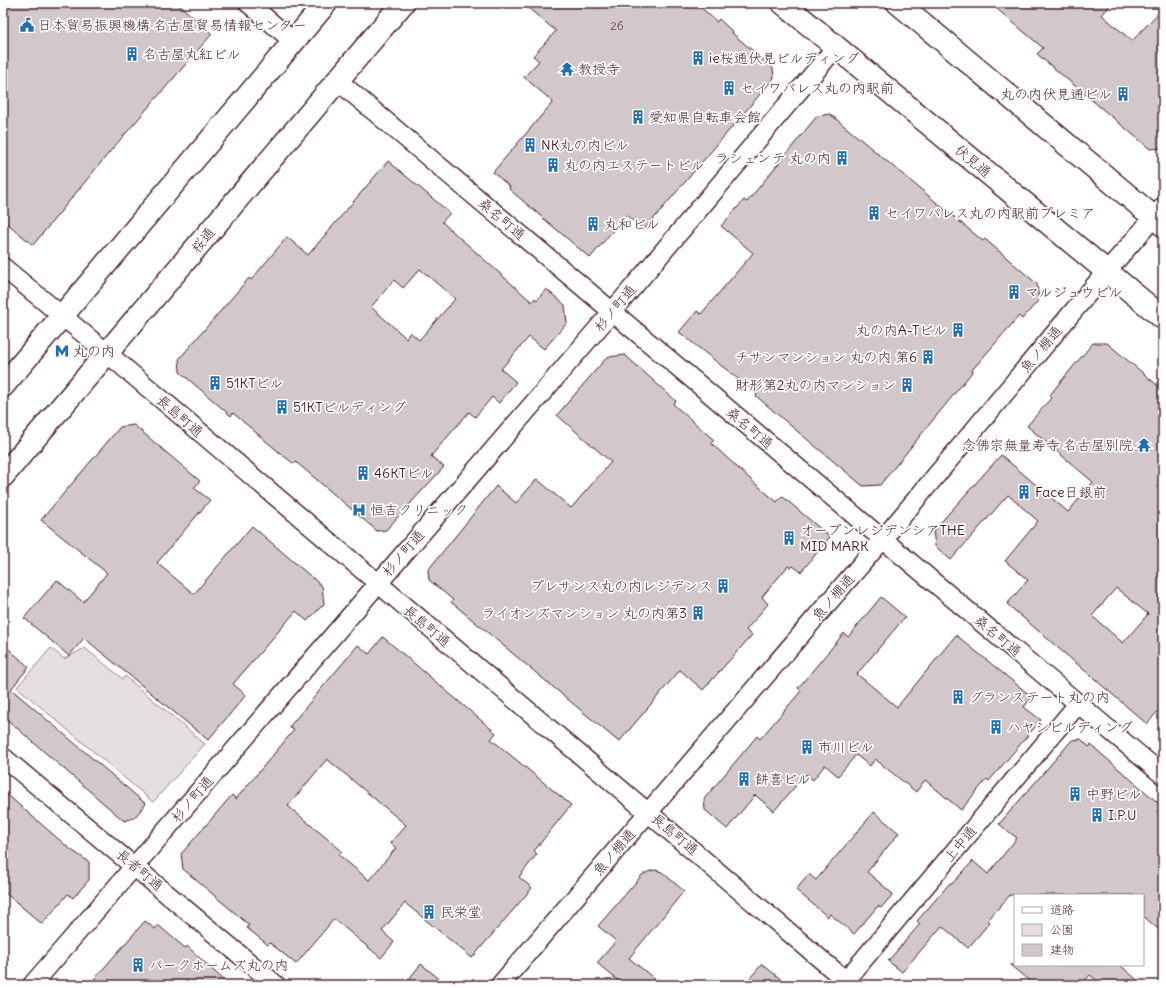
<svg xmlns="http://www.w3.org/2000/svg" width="1166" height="988" font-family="Delius,'Klee One',sans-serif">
	<rect width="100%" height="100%" fill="#fff"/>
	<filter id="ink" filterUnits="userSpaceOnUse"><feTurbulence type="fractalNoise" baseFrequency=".025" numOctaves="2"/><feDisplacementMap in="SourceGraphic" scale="8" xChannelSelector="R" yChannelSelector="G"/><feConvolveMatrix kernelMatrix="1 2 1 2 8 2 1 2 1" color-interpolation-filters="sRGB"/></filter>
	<g filter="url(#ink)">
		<path fill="#e5dee0" stroke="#987e86" d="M51,648L64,659L85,648L123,679L125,676L205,744L153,802L17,687Z"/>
		<path fill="#d2c7cb" stroke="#4a1f2b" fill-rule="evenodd" d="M3,3H177L212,34L113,148L33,245L3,220Z
			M522,3H696L717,22L719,19L733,32L732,33L773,68L774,78L644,230L626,215L590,258L509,189L510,187L493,172L553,102L524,77L539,61L533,56L556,31Z
			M990,3H1112L1102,15L1132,41L1163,8V148L1150,149L1037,54L1043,48Z
			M830,114L983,241L985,239L1037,284L1039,300L1022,319L1019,316L972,370L973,371L880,485L863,486L791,426L756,396L757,394L679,332L697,311L701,314L753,253L721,226L744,200L747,202L817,116Z
			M388,161L450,213L442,222L532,302L535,298L537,300L546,289L565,305L567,323L544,349L529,337L501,369L516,382L499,403L492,397L475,417L469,412L431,456L444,467L386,530L377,531L296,462L294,464L280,453L233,413L231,416L180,372L179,359L249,278L251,280L287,237L308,255ZM420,269L455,299L419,340L410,332L406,338L371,307L394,280L403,288Z
			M1093,343H1107L1163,390V705L1147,724L1007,604L1028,580L1005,561L1038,521L1008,495L951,560L935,546L933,531L1001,455L1068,512L1093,482L1027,426L1051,398L1049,396L1062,380ZM1116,588L1148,614L1123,643L1092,616Z
			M625,355L676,401L673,404L714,440L711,443L751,480L777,502L782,496L830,537L801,572L793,566L791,568L788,566L762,597L768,604L746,630L752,635L703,690L680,670L619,742L451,602L453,600L429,580L428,570L496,486L516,503L537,479L571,508L611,462L557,415L607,357Z
			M134,425L200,481L194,488L210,500L157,563L194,594L252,526L322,586L324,604L307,621L296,611L233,684L246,695L208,740L84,638L69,656L24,618L57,580L83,602L107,573L41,520L120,427Z
			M881,597L905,617L857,674L897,707L956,635L1032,697L1024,707L1041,720L989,781L987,779L961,810L925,780L916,792L875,759L870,766L856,755L838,776L825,765L813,780L806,774L774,811L755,795L727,829L705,810L704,799L757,736L760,739L801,691L798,688L844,633L848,637Z
			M383,637L496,733L491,739L571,805L534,851L537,854L519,877L532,888L472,958L405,903L382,931L394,942L381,958L334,919L296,964L270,943L268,945L247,928L249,925L183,869L181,854L232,795L236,799L294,730L289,727L358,645L369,654ZM327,759L406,825L390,843L396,848L369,880L339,855L342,851L288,806Z
			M3,644L29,667L11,689L146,804L134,818L124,821L3,716Z
			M1081,739L1089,747L1091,745L1163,807V933L1143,916V895H1010L988,920L990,922L968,948L942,926L902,972L888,961L920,924L917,921L950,883L952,884L973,861L988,874L1017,838L999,824L1072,740Z
			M3,791L70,849L89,862V880L73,898L68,894L42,924L3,891Z
			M874,812L899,833L867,872L893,894L881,908L878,906L854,934L830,914L828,917L796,890L809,874L816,880Z
			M656,870L662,872L684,891L629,958L662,985H623L597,963L616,941L598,926L642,875L650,871Z
			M145,921L155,929L158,925L185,948L187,946L229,985H89Z
			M421,964L447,985H404Z
			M762,964L788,985H744Z
			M1010,965H1120L1143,985H1102L1090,975L1081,985H1034Z"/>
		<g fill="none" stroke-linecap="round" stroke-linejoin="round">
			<defs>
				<path id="minor" d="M248,3L294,42
					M338,81L1163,775
					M3,267L107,353L851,985
					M3,757L276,985
					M32,985L612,312L836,47
					M500,985L883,539L1106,272L1163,207
					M842,985L1078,704"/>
				<path id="trunk" d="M783,3L1163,318
					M898,3L1163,225
					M3,386L326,3
					M3,476L403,3"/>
			</defs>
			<use href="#minor" stroke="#4a1f2b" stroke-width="21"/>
			<use href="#trunk" stroke="#4a1f2b" stroke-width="25"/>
			<use href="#minor" stroke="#fff" stroke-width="18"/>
			<use href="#trunk" stroke="#fff" stroke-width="22"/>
		</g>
	</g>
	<defs>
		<symbol id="civic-bare" viewBox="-9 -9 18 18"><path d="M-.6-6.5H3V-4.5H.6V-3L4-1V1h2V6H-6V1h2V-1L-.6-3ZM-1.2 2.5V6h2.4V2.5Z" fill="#1f6fb2" stroke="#fff" stroke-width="2.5" paint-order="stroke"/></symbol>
		<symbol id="building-bare" viewBox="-9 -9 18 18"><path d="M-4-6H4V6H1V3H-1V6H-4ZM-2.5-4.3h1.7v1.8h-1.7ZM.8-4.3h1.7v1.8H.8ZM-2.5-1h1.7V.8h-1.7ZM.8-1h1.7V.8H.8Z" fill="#1f6fb2" stroke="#fff" stroke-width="2.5" paint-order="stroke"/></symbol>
		<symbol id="temple-bare" viewBox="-9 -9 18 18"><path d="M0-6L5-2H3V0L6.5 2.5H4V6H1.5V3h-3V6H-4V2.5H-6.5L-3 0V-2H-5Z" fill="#1f6fb2" stroke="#fff" stroke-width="2.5" paint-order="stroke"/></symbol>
		<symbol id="metro-bare" viewBox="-9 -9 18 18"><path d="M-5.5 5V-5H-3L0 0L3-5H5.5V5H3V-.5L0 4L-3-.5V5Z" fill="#1f6fb2" stroke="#fff" stroke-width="2.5" paint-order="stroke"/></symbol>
		<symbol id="hospital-bare" viewBox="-9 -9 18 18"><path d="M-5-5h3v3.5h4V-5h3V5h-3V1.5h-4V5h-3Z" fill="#1f6fb2" stroke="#fff" stroke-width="2.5" paint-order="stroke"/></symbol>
	</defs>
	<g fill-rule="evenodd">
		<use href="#civic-bare" x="17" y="15" width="20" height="20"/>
		<use href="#building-bare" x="122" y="44" width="20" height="20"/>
		<use href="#building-bare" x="688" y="48" width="20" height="20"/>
		<use href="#temple-bare" x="557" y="59" width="20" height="20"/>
		<use href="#building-bare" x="719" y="78" width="20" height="20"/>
		<use href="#building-bare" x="1113" y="84" width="20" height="20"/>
		<use href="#building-bare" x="628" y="107" width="20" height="20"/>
		<use href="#building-bare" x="520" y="135" width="20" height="20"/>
		<use href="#building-bare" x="832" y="148" width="20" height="20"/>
		<use href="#building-bare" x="543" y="155" width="20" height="20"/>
		<use href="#building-bare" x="864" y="203" width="20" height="20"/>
		<use href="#building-bare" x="583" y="214" width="20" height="20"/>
		<use href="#building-bare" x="1004" y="282" width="20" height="20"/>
		<use href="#building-bare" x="948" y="320" width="20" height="20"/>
		<use href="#metro-bare" x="52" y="341" width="20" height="20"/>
		<use href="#building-bare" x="918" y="347" width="20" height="20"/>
		<use href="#building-bare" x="205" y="373" width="20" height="20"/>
		<use href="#building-bare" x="897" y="375" width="20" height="20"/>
		<use href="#building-bare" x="272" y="397" width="20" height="20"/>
		<use href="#temple-bare" x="1134" y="435" width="20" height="20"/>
		<use href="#building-bare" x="353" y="463" width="20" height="20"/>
		<use href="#building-bare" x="1014" y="482" width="20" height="20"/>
		<use href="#hospital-bare" x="349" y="500" width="20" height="20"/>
		<use href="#building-bare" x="779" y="528" width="20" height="20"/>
		<use href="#building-bare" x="713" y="576" width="20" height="20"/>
		<use href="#building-bare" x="688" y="603" width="20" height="20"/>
		<use href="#building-bare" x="948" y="687" width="20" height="20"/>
		<use href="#building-bare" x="986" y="717" width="20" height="20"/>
		<use href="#building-bare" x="797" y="737" width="20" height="20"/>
		<use href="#building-bare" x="734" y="769" width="20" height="20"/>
		<use href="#building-bare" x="1065" y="784" width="20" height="20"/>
		<use href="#building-bare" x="1087" y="805" width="20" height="20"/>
		<use href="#building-bare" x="419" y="902" width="20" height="20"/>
		<use href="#building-bare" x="128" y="955" width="20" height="20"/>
	</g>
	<g text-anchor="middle" stroke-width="3.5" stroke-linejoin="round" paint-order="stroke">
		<g font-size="12" fill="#6c4953">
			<text x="617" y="30">26</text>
		</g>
		<g font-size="14" fill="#4a1f2b" stroke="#fff" text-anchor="start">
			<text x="38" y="30">日本貿易振興機構 名古屋貿易情報センター</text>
			<text x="143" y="59">名古屋丸紅ビル</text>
			<text x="709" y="63">ie桜通伏見ビルディング</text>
			<text x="578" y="74">教授寺</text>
			<text x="740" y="93">セイワパレス丸の内駅前</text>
			<text x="1112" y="99" text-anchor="end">丸の内伏見通ビル</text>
			<text x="649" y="122">愛知県自転車会館</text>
			<text x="541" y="150">NK丸の内ビル</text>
			<text x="831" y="163" text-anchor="end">ラシェンテ 丸の内</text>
			<text x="564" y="170">丸の内エステートビル</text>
			<text x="885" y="218">セイワパレス丸の内駅前プレミア</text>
			<text x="604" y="229">丸和ビル</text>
			<text x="1025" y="297">マルジュウビル</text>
			<text x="947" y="335" text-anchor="end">丸の内A-Tビル</text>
			<text x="73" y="356">丸の内</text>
			<text x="917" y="362" text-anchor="end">チサンマンション 丸の内 第6</text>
			<text x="226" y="388">51KTビル</text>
			<text x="896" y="390" text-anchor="end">財形第2丸の内マンション</text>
			<text x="293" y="412">51KTビルディング</text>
			<text x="1133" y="450" text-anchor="end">念佛宗無量寿寺 名古屋別院</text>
			<text x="374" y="478">46KTビル</text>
			<text x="1035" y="497">Face日銀前</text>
			<text x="370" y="515">恒吉クリニック</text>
			<text x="800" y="535">オープンレジデンシアTHE<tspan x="800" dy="16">MID MARK</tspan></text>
			<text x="712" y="591" text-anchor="end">プレサンス丸の内レジデンス</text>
			<text x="687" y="618" text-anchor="end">ライオンズマンション 丸の内第3</text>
			<text x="969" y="702">グランステート丸の内</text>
			<text x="1007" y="732">ハヤシビルディング</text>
			<text x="818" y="752">市川ビル</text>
			<text x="755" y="784">餅喜ビル</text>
			<text x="1086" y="799">中野ビル</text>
			<text x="1108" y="820">I.P.U</text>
			<text x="440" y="917">民栄堂</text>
			<text x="149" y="970">パークホームズ丸の内</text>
		</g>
		<g font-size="14" fill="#4a1f2b" stroke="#fff">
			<text transform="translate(973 161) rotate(40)" y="5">伏見通</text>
			<text transform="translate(502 219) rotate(40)" y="5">桑名町通</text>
			<text transform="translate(203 240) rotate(-50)" y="5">桜通</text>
			<text transform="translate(615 308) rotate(-50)" y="5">杉ノ町通</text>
			<text transform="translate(1041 349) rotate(-50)" y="5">魚ノ棚通</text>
			<text transform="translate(180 416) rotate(41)" y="5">長島町通</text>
			<text transform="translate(750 428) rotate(40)" y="5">桑名町通</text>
			<text transform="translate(403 553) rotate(-49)" y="5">杉ノ町通</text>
			<text transform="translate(833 597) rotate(-49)" y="5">魚ノ棚通</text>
			<text transform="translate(427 626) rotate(40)" y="5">長島町通</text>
			<text transform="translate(998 636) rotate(40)" y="5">桑名町通</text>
			<text transform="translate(192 799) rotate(-49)" y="5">杉ノ町通</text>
			<text transform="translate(675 834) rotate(40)" y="5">長島町通</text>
			<text transform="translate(960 844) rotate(-50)" y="5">上中通</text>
			<text transform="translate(614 852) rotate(-49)" y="5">魚ノ棚通</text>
			<text transform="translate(140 870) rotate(40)" y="5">長者町通</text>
		</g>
	</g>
	<rect width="1166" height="988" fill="none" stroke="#fff" stroke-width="16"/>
	<rect x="8" y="8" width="1150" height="972" fill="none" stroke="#4a1f2b" stroke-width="1.5" filter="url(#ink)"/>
	<rect x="1014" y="894" width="130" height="72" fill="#ffffff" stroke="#b7a5aa"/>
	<rect x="1022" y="907" width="20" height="6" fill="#ffffff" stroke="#b7a5aa"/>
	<text x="1050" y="914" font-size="12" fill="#4a1f2b">道路</text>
	<rect x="1022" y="924" width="20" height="12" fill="#e5dee0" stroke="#b7a5aa"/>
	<text x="1050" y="934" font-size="12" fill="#4a1f2b">公園</text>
	<rect x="1022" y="944" width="20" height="12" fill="#d2c7cb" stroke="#b7a5aa"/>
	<text x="1050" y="954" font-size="12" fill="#4a1f2b">建物</text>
</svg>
